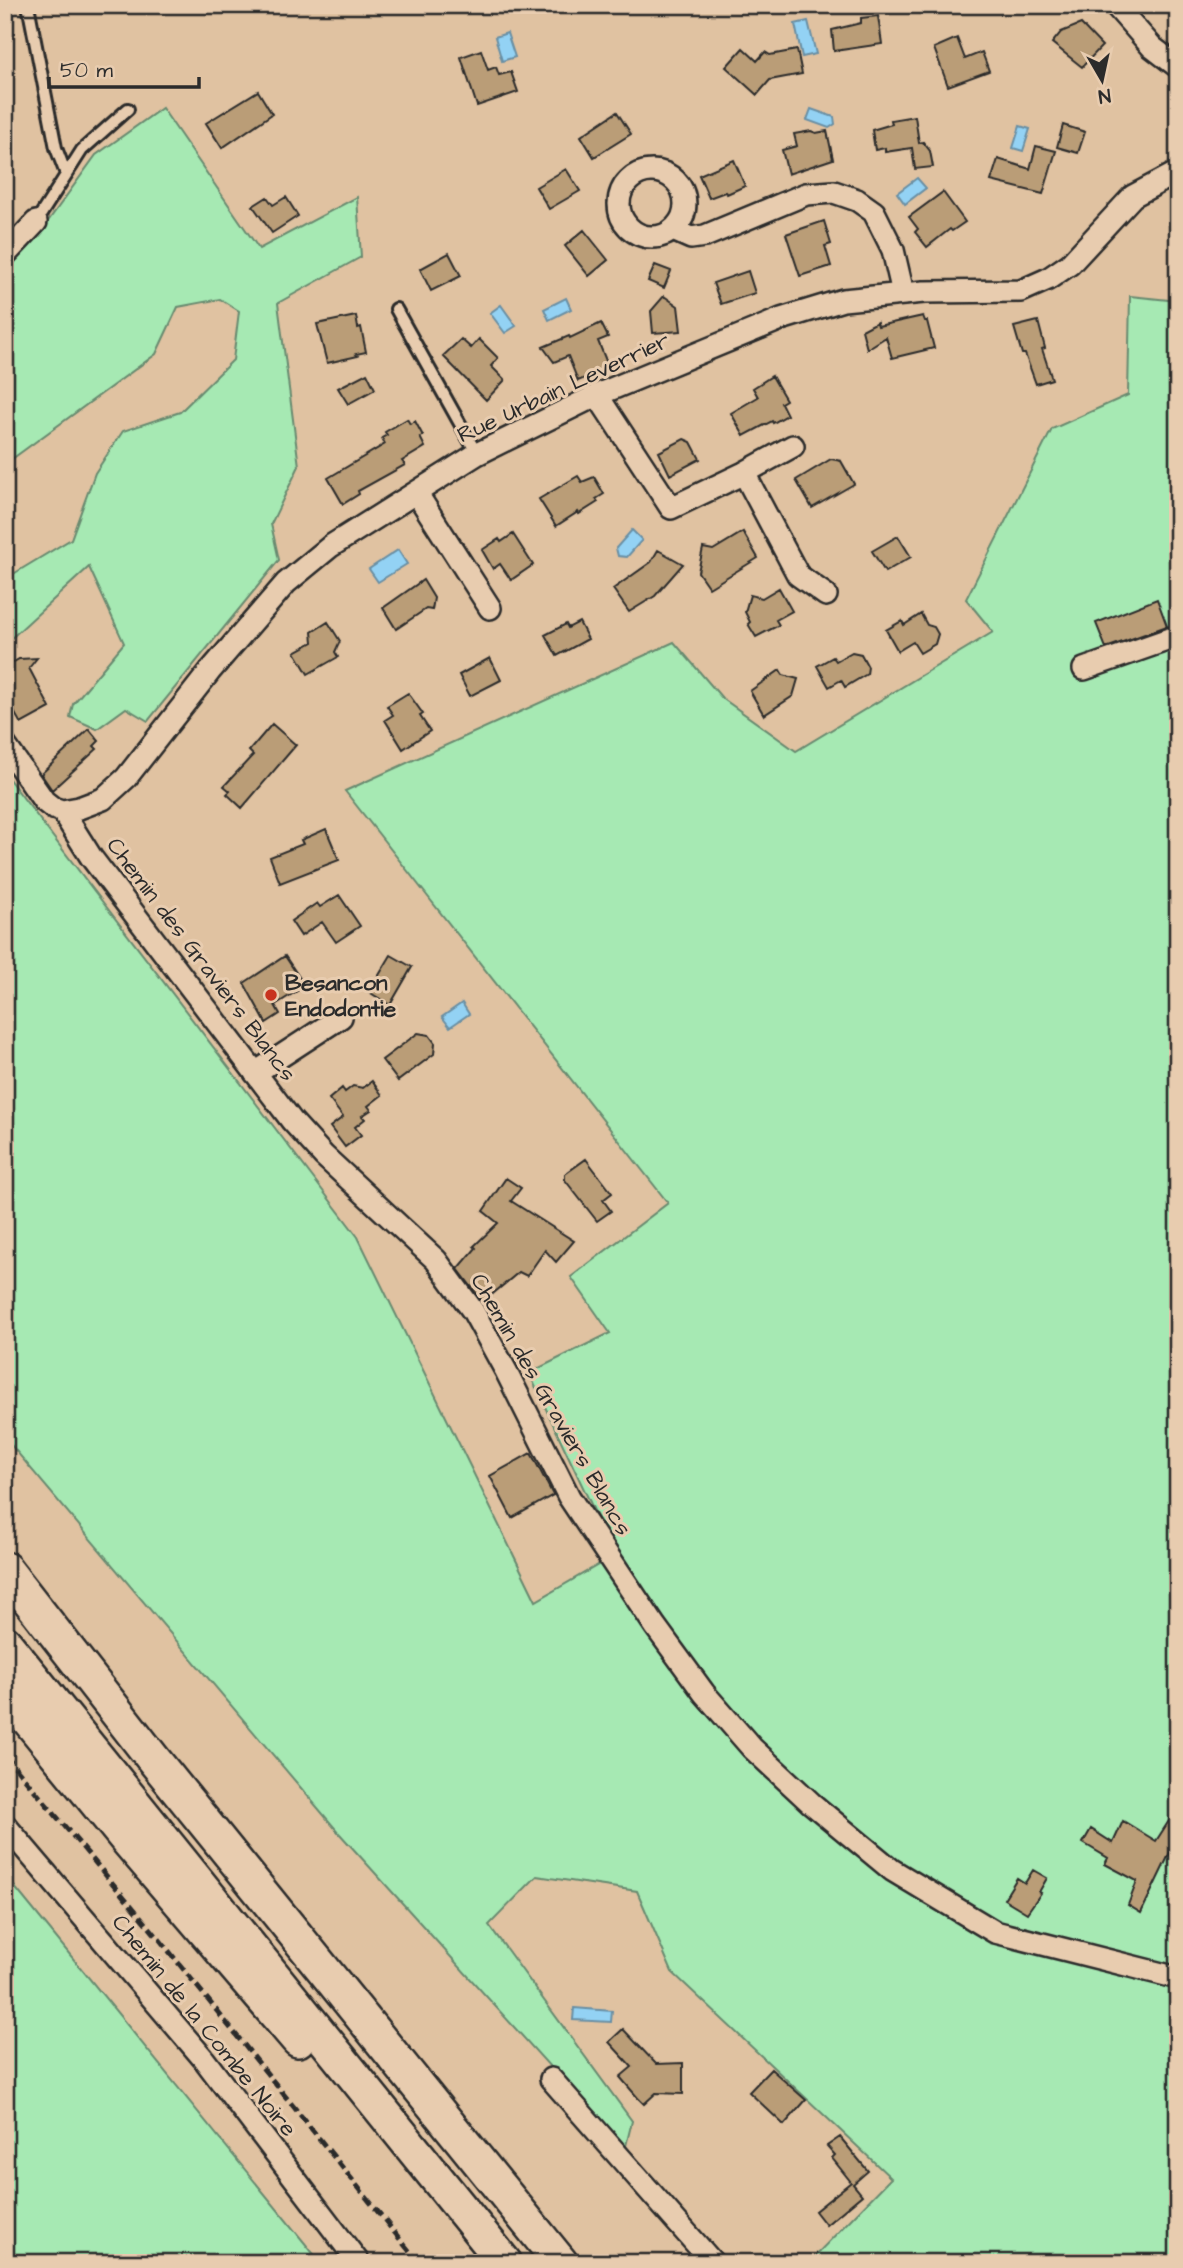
<svg xmlns="http://www.w3.org/2000/svg" width="1183" height="2268" font-family="'Architects Daughter',sans-serif">
	<rect width="100%" height="100%" fill="#e0c2a1"/>
	<filter id="ink" filterUnits="userSpaceOnUse"><feTurbulence type="fractalNoise" baseFrequency=".0143" numOctaves="2"/><feDisplacementMap in="SourceGraphic" scale="14" xChannelSelector="R" yChannelSelector="G"/><feConvolveMatrix kernelMatrix="1 2 1 2 8 2 1 2 1" color-interpolation-filters="sRGB"/></filter>
	<g filter="url(#ink)">
		<path fill="#a6e9b3" stroke="#688a6f" stroke-width="2" d="M162,108L259,249L357,197L361,257L278,303L299,466L271,524L279,560L148,721L126,708L97,729L70,717L73,704L124,643L89,567L5,644V579L71,539L95,473L123,431L180,412L233,360L239,311L220,299L178,307L156,354L5,464V271L38,235L96,155Z
			M1130,296L1178,301V2263H808L891,2178L672,1972L637,1891L537,1876L489,1925L632,2121L625,2150L339,1833L5,1438V774L358,1237L536,1601L615,1555L529,1373L610,1333L571,1277L668,1203L345,791L674,642L722,698L796,751L993,632L966,599L1052,429L1128,395Z
			M5,1875L321,2263H5Z"/>
		<path fill="#93d2f4" stroke="#698fa4" stroke-width="2" d="M808,21L816,54L802,57L795,24Z
			M507,33L515,57L502,61L495,37Z
			M811,109L834,117L835,124L829,128L807,120Z
			M1020,126L1030,129L1023,151L1013,148Z
			M917,178L926,188L905,204L897,193Z
			M566,298L571,309L549,320L544,309Z
			M501,305L516,326L505,333L490,313Z
			M632,530L642,540L627,557L618,556L616,548Z
			M398,550L407,564L378,582L369,569Z
			M462,1003L469,1014L450,1027L442,1017Z
			M574,2008L612,2011L611,2022L573,2020Z"/>
		<path fill="#ba9d77" stroke="#2b2b2b" stroke-width="2" d="M878,16L882,44L834,51L832,30L861,23V18Z
			M1081,24L1102,46L1082,67L1052,43L1061,32Z
			M957,38L965,59L982,52L989,71L948,86L934,48Z
			M743,48L757,61L765,52L770,55L797,50L802,74L770,80L757,95L726,67Z
			M481,50L488,70L496,67L499,75L511,72L518,92L477,106L461,57Z
			M258,91L272,114L222,148L206,123Z
			M617,112L631,134L594,157L581,136Z
			M915,116L919,143L923,142L930,151L933,167L915,169L912,148L885,152V148L875,150L872,130L892,124L891,120Z
			M1063,125L1085,132L1078,153L1057,147Z
			M811,131L816,133L827,131L833,159L788,174L782,150L797,146L794,134Z
			M1036,146L1056,151L1043,194L991,181L998,159L1030,169Z
			M734,160L745,186L727,194L725,192L709,198L699,175Z
			M566,169L580,191L549,209L536,187Z
			M943,192L965,222L952,231L950,229L927,247L915,232L918,229L909,217Z
			M267,197L273,205L286,197L298,216L272,233L253,206Z
			M824,221L831,244L825,246L831,266L800,276L786,234Z
			M584,230L608,260L589,276L565,246Z
			M449,253L461,276L431,291L420,269Z
			M655,265L671,271L664,288L648,281Z
			M748,271L755,293L721,304L713,283Z
			M664,296L678,306L681,331L653,333L651,311Z
			M356,316L358,328L361,327L366,352L356,354L358,356L327,363L317,324Z
			M923,316L925,321H927L934,348L892,358L886,337L867,349L862,330L877,322L878,326Z
			M1038,321L1045,348L1042,349L1052,379L1036,384L1025,354H1022L1014,327Z
			M601,323L608,337L598,341L609,368L578,381L568,356L554,362L543,347L569,336L570,338Z
			M461,339L471,348L479,339L498,358L491,366L505,380L486,400L443,356Z
			M367,373L375,389L348,404L338,388Z
			M772,376L786,400L781,403L787,415L773,423L772,421L744,436L731,413L758,397L753,388Z
			M407,419L410,424L415,421L423,436L420,437L425,447L402,461L405,465L358,491L359,494L343,504L328,478L385,444L382,438L387,435L385,432Z
			M684,439L691,442L700,459L670,475L659,452Z
			M831,459L841,461L854,484L812,508L796,480Z
			M578,476L582,482L594,477L604,494L596,499L598,502L579,514L578,512L556,526L539,499Z
			M743,532L758,558L709,588L698,572L703,548L713,550Z
			M513,534L533,565L511,580L500,564L493,569L482,550L499,539L501,542Z
			M898,536L911,557L885,572L872,551Z
			M658,550L683,564L655,596L629,612L613,589L651,562Z
			M423,580L434,598L432,610L426,609L396,629L383,608Z
			M779,588L792,611L776,620L779,625L756,637L748,624L750,622L745,612L750,595L762,598Z
			M1157,599L1167,626L1106,648L1096,623Z
			M921,614L927,625L934,627L938,634L935,644L920,653L913,642L898,651L886,630L902,621L904,625Z
			M328,622L340,641L335,652L338,657L308,674L295,652L313,642L312,632Z
			M579,622L588,639L557,656L545,635L566,624L568,628Z
			M852,652L861,654L868,667L867,674L845,687L841,680L829,687L817,666L833,657L836,661Z
			M37,658L29,668L50,708L21,724L5,696V667L19,659Z
			M490,658L501,680L470,696L459,675Z
			M780,670L783,675L798,679L793,696L764,715L750,691Z
			M408,693L423,714L420,716L430,731L403,749L385,720L393,715L387,706Z
			M272,724L296,745L242,808L227,794L230,791L224,786L253,755L249,751Z
			M89,729L99,741L94,746L97,749L52,790L41,774Z
			M326,829L339,860L280,883L270,857L303,844L301,840Z
			M339,895L360,926L336,942L322,922L301,936L291,921L317,903L320,907Z
			M391,955L412,967L390,1005L369,992Z
			M285,956L305,986L275,1005L280,1014L266,1023L244,983Z
			M418,1033L429,1035L435,1043L434,1054L398,1081L382,1060Z
			M372,1081L382,1095L368,1106L371,1110L362,1116L365,1119L355,1127L361,1135L345,1147L330,1127L343,1117L329,1099L342,1088L345,1092L353,1086L363,1088Z
			M586,1159L612,1193L603,1200L611,1211L597,1221L565,1180V1174Z
			M506,1178L521,1188L511,1201L574,1241L556,1262L545,1250L527,1276L519,1272L483,1302L458,1269L476,1248L474,1246L498,1223L483,1211Z
			M531,1453L553,1495L512,1518L490,1476Z
			M1178,1807V1836L1141,1913L1128,1905L1137,1881L1105,1864L1108,1858L1083,1843L1091,1829L1113,1843L1123,1821L1156,1841Z
			M1033,1870L1047,1878L1039,1892L1041,1893L1027,1913L1004,1899L1017,1878L1025,1883Z
			M623,2029L656,2064L683,2063V2094L656,2093L644,2104L638,2098L620,2077L632,2067L609,2042Z
			M771,2069L806,2100L784,2125L749,2092Z
			M840,2137L868,2171L853,2184L862,2195L826,2225L815,2211L851,2182L832,2158L835,2155L827,2146Z"/>
		<g fill="none" stroke-linecap="round" stroke-linejoin="round">
			<defs>
				<path id="service" d="M28,5L56,148L66,174
					M36,222L82,150L128,109
					M396,309L477,454"/>
				<path id="minor" d="M1115,5L1152,47L1178,67
					M619 204a33 33 0 1 1 66 0a33 33 0 1 1-66 0Z
					M673,230L691,238L705,236L806,194L834,192L857,200L874,212L893,250L903,293
					M5,255L36,222
					M597,395L671,508L744,473L793,446
					M744,473L798,575L826,595
					M417,494L490,608
					M1084,669L1178,636
					M5,745L44,801L53,808L62,811L79,808L103,799L126,778L210,671L286,583L331,546L477,454L597,395L781,319L843,300L924,292L1021,291L1048,279L1070,264L1133,196L1178,172
					M62,811L91,857L292,1121L324,1156L436,1260L473,1311L506,1371L569,1497L655,1626L704,1693L752,1748L811,1803L892,1870L995,1932L1178,1978
					M255,1073L341,1017
					M5,1825L203,2058L359,2263
					M551,2079L713,2263"/>
				<path id="trunk" d="M5,1569L154,1760L561,2263
					M5,1643L505,2263
					M5,1691L127,1840L298,2040"/>
			</defs>
			<use href="#service" stroke="#2b2b2b" stroke-width="16"/>
			<use href="#minor" stroke="#2b2b2b" stroke-width="26"/>
			<use href="#trunk" stroke="#2b2b2b" stroke-width="38"/>
			<use href="#service" stroke="#e8ccaf" stroke-width="10"/>
			<use href="#minor" stroke="#e8ccaf" stroke-width="21"/>
			<use href="#trunk" stroke="#e8ccaf" stroke-width="33"/>
			<path stroke="#2b2b2b" stroke-width="5" stroke-dasharray="10 5" stroke-linecap="butt" d="M5,1755L160,1940L419,2263"/>
		</g>
	</g>
	<circle fill="#c8321e" stroke="#e8ccaf" stroke-width="2.5" cx="271" cy="995" r="7"/>
	<g text-anchor="middle" stroke-width="6" stroke-linejoin="round" paint-order="stroke">
		<g font-size="23" fill="#2b2b2b" stroke="#e8ccaf">
			<text transform="translate(563 387) rotate(-25)" y="8">Rue Urbain Leverrier</text>
			<text transform="translate(202 959) rotate(53)" y="8">Chemin des Graviers Blancs</text>
			<text transform="translate(552 1404) rotate(60)" y="8">Chemin des Graviers Blancs</text>
			<text transform="translate(205 2025) rotate(51)" y="8">Chemin de la Combe Noire</text>
		</g>
		<g font-size="23" font-weight="bold" fill="#2b2b2b" stroke="#e8ccaf" text-anchor="start">
			<text x="285" y="990">Besancon<tspan x="285" dy="26">Endodontie</tspan></text>
		</g>
	</g>
	<rect width="1183" height="2268" fill="none" stroke="#e8ccaf" stroke-width="28"/>
	<rect x="14" y="14" width="1155" height="2240" fill="none" stroke="#2b2b2b" stroke-width="2.5" filter="url(#ink)"/>
	<g transform="translate(1102 80) rotate(171)" stroke="#e8ccaf" stroke-width="5" paint-order="stroke">
	<path d="M0-5L12 26L0 18L-12 26Z" fill="#2b2b2b"/>
	<text y="-10" font-size="19" font-weight="bold" text-anchor="middle" fill="#2b2b2b">N</text>
	</g>
	<path d="M49 77v10h150v-10" fill="none" stroke="#2b2b2b" stroke-width="3.5"/>
	<text x="60" y="77" font-size="21" fill="#2b2b2b" stroke="#e8ccaf" stroke-width="5" paint-order="stroke">50 m</text>
</svg>
